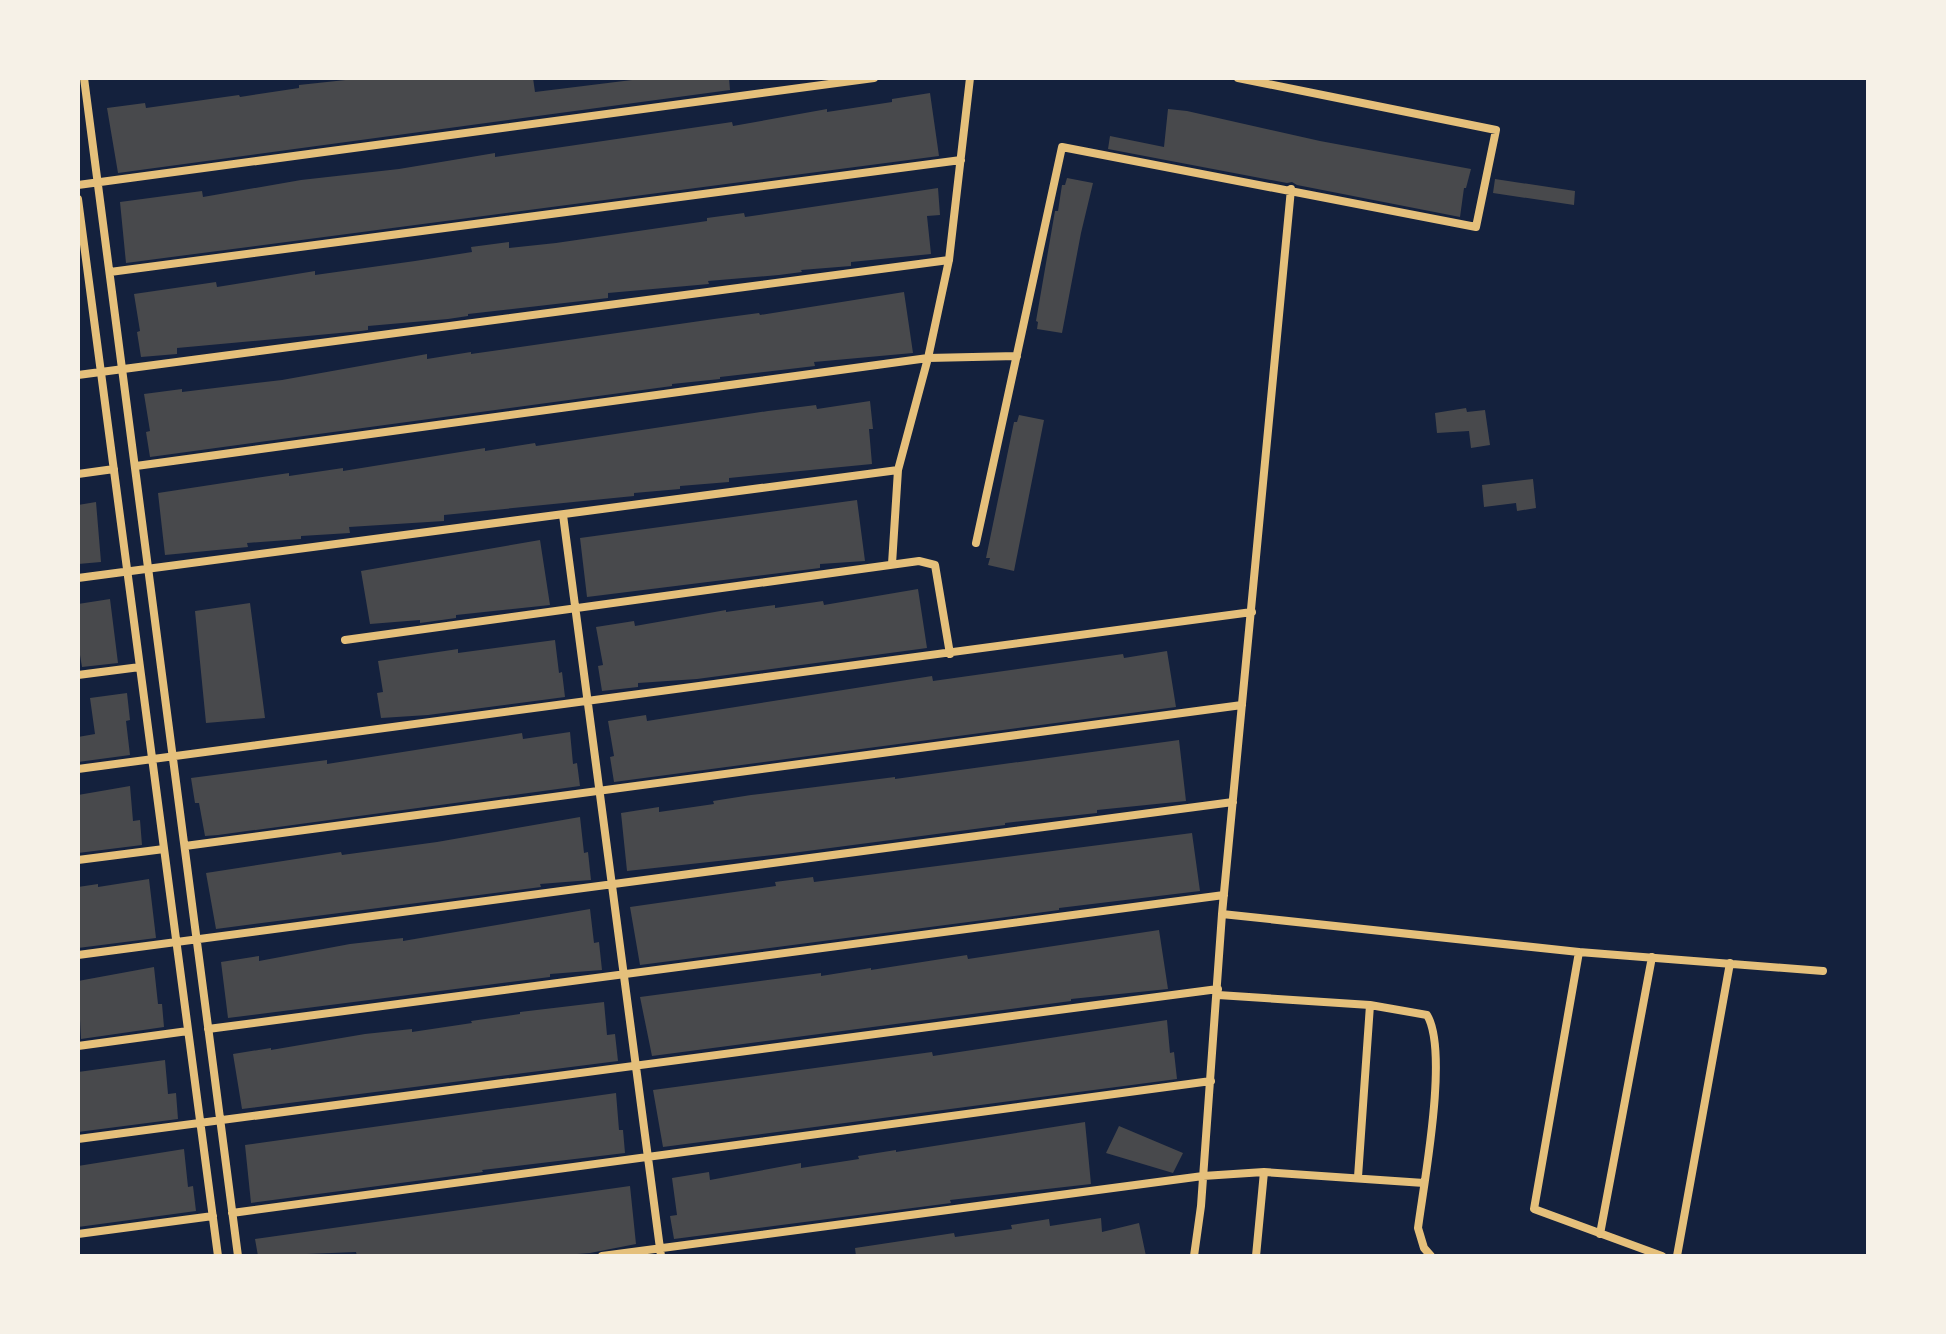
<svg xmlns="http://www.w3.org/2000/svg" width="1946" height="1334" font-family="'Titillium Web',sans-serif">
	<rect width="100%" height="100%" fill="#14213d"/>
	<path fill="#48494c" d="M364,78H533L535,92L648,78H729L730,90L118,173L107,108L145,103L146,108L239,95L240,97L299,88V85Z
		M930,93L939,156L126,263L120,202L202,191L203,197L301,180L399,169L495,153V157L732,122L733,126L827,109V112L892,102V99Z
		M1168,109L1187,111L1320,141L1471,169L1466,188H1464L1460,217L1297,185L1292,182L1287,183L1108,149L1110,136L1164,147Z
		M1067,178L1093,183L1081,233L1062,333L1037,329L1038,322L1036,321L1055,211H1058L1062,185H1065Z
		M1495,179L1575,191L1574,205L1493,193Z
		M938,188L940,215L927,216L931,254L851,262V266L801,270L802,272L779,275L708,281L709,284L608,293V298L468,314V316L448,319L368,326V330L361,331L177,348V354L141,357L137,332L140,331L134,294L216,282L217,287L315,271V275L415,261L472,252L471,247L509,242V248L556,243L707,221V218L744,213L745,217Z
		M904,292L913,353L814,362L815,366L720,377V379L672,384V386L150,457L146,432L150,431L144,394L182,389V392L282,380L427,354V359L471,352V354L714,319L759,313L760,315Z
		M870,401L873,429H869L872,464L729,478V482L680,486V489L634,493V496L444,515V521L349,527L350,533L301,536V539L247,543L248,547L165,555L158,493L289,473V476L343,468V471L485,448V451L535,443L536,446L768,411L816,405L817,409Z
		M1466,408L1467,412L1485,410L1490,445L1471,448L1469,431L1437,433L1435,413Z
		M1019,415L1044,420L1014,571L988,565L990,558H986L1014,422H1017Z
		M1533,479L1536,508L1517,511L1516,503L1484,507L1482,485Z
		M857,500L865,561L820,564V568L587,597L580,538Z
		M96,502L101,562L78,564V505Z
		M540,540L550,605L456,615V618L420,623V620L370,624L361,571Z
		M918,589L927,648L697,679L638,683V687L602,691L598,666L603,665L596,627L634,621L635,626L726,610V612L775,605V608L823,601L824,605Z
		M110,599L118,663L82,667L78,643V604Z
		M250,603L265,718L206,723L195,611Z
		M555,640L559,673L562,672L565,697L428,715L381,718L377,693L383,692L378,661L458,649V653Z
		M1167,651L1176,707L614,782L610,757L614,756L608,721L646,715L647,721L932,676L933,681L1123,654L1124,658Z
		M127,693L130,720L126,721L130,755L78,762V737L95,734L90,698Z
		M570,732L573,764L577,763L580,786L218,835L205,836L199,803H195L191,778L327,760V764L522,733L523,739Z
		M1179,740L1186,801L1097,810V813L1005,823V825L792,853L627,871L621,813L659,807V812L714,804L713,801L751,795L895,777V779Z
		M130,786L133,821L140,820L142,845L78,853V795Z
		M580,817L584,853L588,852L591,880L540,884L541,887L216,929L206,873L341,852L342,855L437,842Z
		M1192,833L1200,891L1059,908V910L640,965L630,907L776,886L775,882L813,877L814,882Z
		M149,879L156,938L78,948V887L98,884V887Z
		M590,909L594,943L599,942L602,970L550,974V977L228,1018L221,962L259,956V961L350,944L403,938V941Z
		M1159,930L1168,989L1071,999V1001L652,1056L640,997L821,973V976L871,968V970L967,955L968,959Z
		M154,967L158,1004H162L164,1027L81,1039L78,981Z
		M604,1002L607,1035L615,1034L618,1061L242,1109L233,1054L271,1048V1050L365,1034L412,1029V1032L472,1023L471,1021L520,1014V1012Z
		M1167,1020L1170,1053L1174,1052L1177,1079L663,1147L653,1090L932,1052L933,1056Z
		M165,1060L168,1094L176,1093L178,1119L78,1132V1072Z
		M616,1093L619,1130H623L625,1153L482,1170L483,1172L251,1203L245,1145Z
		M1085,1122L1091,1184L950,1200L951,1203L674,1239L670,1216L677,1215L672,1178L709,1172L710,1180L801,1163V1168L859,1159L858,1156L896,1150V1152Z
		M1119,1126L1183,1153L1173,1173L1106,1153Z
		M184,1149L188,1187L193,1186L196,1211L78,1227V1166Z
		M630,1186L636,1244L590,1253L552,1256H357L356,1252L258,1256L255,1239Z
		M1101,1218L1102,1232L1139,1223L1146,1256H856L855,1248L954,1233L955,1237L1012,1229L1011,1225L1049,1219L1050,1226Z"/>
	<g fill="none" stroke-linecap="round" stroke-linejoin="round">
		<path stroke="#e5c07b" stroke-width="8" d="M84,78L238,1256
			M78,185L874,78
			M78,199L218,1256
			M110,272L961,160
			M78,375L949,260
			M136,466L928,358L1017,356
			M78,474L114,469
			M563,515L661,1256
			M976,543L1062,147L1476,227L1496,130L1238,78
			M892,564L898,470L928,358L949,260L970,78
			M78,578L898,470
			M345,640L919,561L935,565L950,654
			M78,675L140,667
			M78,769L1252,612
			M185,846L1242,705
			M78,860L164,849
			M1222,914L1579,952L1823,971
			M1579,952L1534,1209L1662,1256
			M78,955L1233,802
			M1218,995L1370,1005L1427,1015C1449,1051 1424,1182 1418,1228L1424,1248L1431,1256
			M208,1029L1224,895
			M78,1046L188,1031
			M78,1139L1218,989
			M1264,1172L1424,1183
			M1358,1177L1370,1005
			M232,1213L1211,1081
			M78,1234L213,1216
			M1600,1234L1652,957
			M602,1256L1203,1176L1264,1172L1256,1256
			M1194,1256L1201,1206L1222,914L1291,189
			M1677,1256L1730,963"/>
	</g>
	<rect width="1946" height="1334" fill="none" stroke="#f6f1e7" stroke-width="160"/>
</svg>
